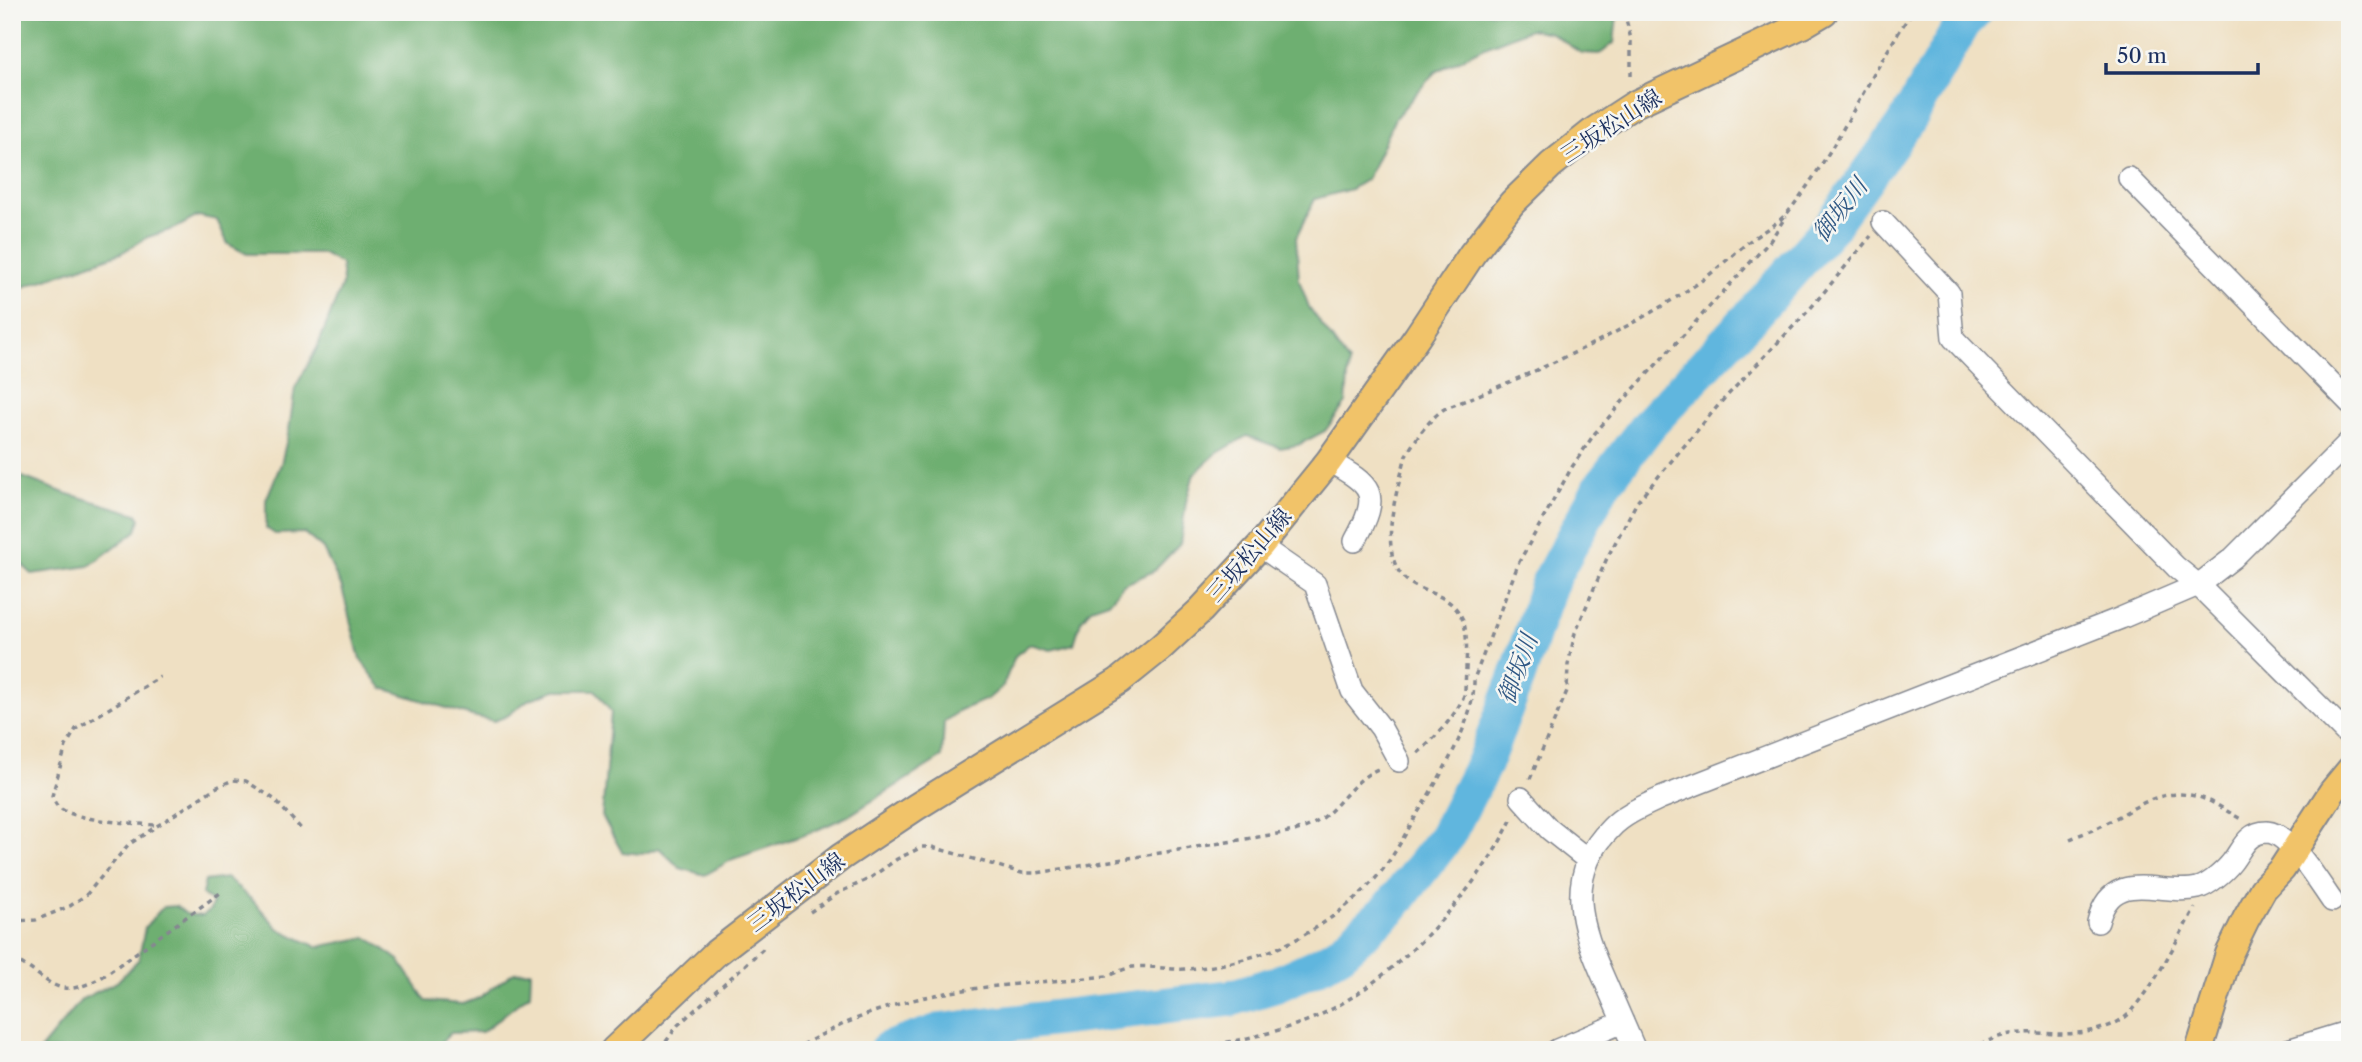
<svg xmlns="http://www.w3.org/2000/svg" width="2362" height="1062" font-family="'Libre Caslon Text','Noto Serif JP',serif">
	<rect width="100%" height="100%" fill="#f6f6f2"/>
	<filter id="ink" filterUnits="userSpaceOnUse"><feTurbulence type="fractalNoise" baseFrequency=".0143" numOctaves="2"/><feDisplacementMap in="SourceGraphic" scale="14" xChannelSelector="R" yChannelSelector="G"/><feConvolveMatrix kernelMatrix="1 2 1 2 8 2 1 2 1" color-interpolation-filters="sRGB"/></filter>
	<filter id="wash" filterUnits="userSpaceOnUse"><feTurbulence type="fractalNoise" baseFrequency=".00686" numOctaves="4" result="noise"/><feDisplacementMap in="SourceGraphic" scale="28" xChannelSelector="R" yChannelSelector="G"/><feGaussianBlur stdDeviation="1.57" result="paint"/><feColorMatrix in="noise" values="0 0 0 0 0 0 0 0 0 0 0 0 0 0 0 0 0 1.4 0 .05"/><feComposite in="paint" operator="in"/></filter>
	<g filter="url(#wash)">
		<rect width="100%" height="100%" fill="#efe0c3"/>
		<path fill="#6eaf71" stroke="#446f68" stroke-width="2" d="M12,12H1616L1617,16L1614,43L1600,54L1581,53L1551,33L1530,29L1480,49L1435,72L1395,118L1367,179L1351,189L1315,199L1296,238L1299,280L1309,307L1349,363L1346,403L1325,431L1298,445L1280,448L1247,436L1216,454L1194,474L1186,502L1180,544L1154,571L1123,585L1109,602L1091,608L1081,621L1074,644L1051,650L1030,644L1015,656L1003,686L988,699L960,710L944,722L942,757L848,816L810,833L733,859L705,875L680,868L659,848L642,854L622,852L602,816L611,712L595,690H555L528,700L507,716L494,721L472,716L382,688L360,659L342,588L323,549L304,533L275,534L266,528V500L281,464L289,430L295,388L317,348L343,282L341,264L323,254H247L228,244L217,220L198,216L176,228L148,237L121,253L12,291Z
			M12,473L62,492L137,514L140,519L136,531L89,566L32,574L17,560L12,535Z
			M226,878L252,900L279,929L317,947L367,937L399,960L426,1001L463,1004L479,998L514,972L531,971L530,994L482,1032L451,1033L439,1044L440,1050H40L82,999L117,982L139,959L145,927L163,907L176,906L186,914L202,916L210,910L213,903L202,894L205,881Z"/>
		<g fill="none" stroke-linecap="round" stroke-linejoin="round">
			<path stroke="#61b6de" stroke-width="37" d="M887,1050L939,1032L1231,998L1277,984L1323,963L1341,952L1391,907L1446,837L1484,763L1517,678L1548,585L1601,487L1650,423L1753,314L1831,226L1906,122L1963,23L1974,12"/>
		</g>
	</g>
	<g filter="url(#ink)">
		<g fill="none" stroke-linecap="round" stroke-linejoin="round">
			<defs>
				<path id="minor" d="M2129,178L2350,403
					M1883,222L1949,293L1953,338L2176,567L2198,585L2350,737
					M1329,461C1372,486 1382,492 1355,541
					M1260,546L1315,584L1352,691L1381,728L1399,761
					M1521,798L1549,829L1588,860
					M2098,922C2112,865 2161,897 2198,888C2209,885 2225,871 2232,862C2242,849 2247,832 2267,832C2290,833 2319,883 2332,901
					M1557,1050L1623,1022
					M1635,1050C1625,1027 1615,1004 1605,981C1581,927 1563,876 1611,828C1624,814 1644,806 1661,798L2121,618L2198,585L2233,558L2350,441
					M2288,1050L2350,1031"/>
				<path id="major" d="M614,1050L716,953L841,857L916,807L1119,681L1160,648L1201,610L1260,546L1329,461L1417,337L1472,254L1512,203L1551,165L1595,130L1635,104L1802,25L1824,12
					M2199,1050L2229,954L2246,919L2263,889L2282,869L2332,792L2350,770"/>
			</defs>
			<use href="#minor" stroke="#858890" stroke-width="24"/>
			<use href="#major" stroke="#858890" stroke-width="30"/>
			<path stroke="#858890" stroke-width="3.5" stroke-dasharray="5 5" stroke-linecap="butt" d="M1624,12L1631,39V81
				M1418,753C1435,738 1457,715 1465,693C1465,673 1470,635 1462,618C1452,598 1437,596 1419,588C1370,567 1397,494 1406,455C1416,439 1428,420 1444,409C1531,374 1619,336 1697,284C1714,272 1730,257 1746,244C1759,233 1778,224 1789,211C1837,150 1868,77 1912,12
				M1530,779L1567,691L1568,665L1575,633L1607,558L1637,502L1722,401L1809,310L1871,236
				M154,825C130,823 80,821 61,809C56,806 54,801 52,796L66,746L76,729L160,677
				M2070,839C2081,834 2094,830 2105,824C2139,806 2165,783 2207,800C2219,805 2229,813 2241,819
				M810,912L838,893L869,879L897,859L922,847H932L1022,873H1037L1295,831C1300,829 1306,828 1311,825C1339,812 1351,778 1381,768
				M12,921L36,920L70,906L87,894L128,845L215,788L233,780L246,781L274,799L303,831
				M12,958C52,979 55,1003 102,977L223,891
				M660,1050L678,1025L765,947
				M794,1050C837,1024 885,1005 935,995C991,984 1050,982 1107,976C1115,973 1124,969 1132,967C1149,965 1168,970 1185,969C1210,968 1235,962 1258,955C1297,944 1346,911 1373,881C1390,863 1402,840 1414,819C1437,781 1475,724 1474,679L1519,562L1572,467L1595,433L1631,392L1770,241L1786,216
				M1187,1050C1225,1043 1264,1036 1301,1023C1382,994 1477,895 1512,818
				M1971,1050C2004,1030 2021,1032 2059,1034C2079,1034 2103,1031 2121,1020C2147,1004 2178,936 2195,908"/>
			<use href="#minor" stroke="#fff" stroke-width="21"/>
			<use href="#major" stroke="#f1c369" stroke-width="26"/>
		</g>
	</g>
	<g text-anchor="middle" stroke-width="5" stroke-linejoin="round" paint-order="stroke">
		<g font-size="23" fill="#1b2f5e" stroke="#f6f6f2">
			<text transform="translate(1611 126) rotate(-33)" y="8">三坂松山線</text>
			<text transform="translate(1249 555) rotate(-49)" y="8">三坂松山線</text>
			<text transform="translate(796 892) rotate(-37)" y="8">三坂松山線</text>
		</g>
		<g font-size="24" font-style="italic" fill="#305884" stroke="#f6f6f2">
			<text transform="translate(1840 210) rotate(-52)" y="8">御坂川</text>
			<text transform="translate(1518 669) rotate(-70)" y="8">御坂川</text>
		</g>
	</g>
	<rect width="2362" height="1062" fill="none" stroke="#f6f6f2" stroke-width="42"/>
	<path d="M2106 63v10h152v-10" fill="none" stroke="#1b2f5e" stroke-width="3.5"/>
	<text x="2117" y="63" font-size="21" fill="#1b2f5e" stroke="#f6f6f2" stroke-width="5" paint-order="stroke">50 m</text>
</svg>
